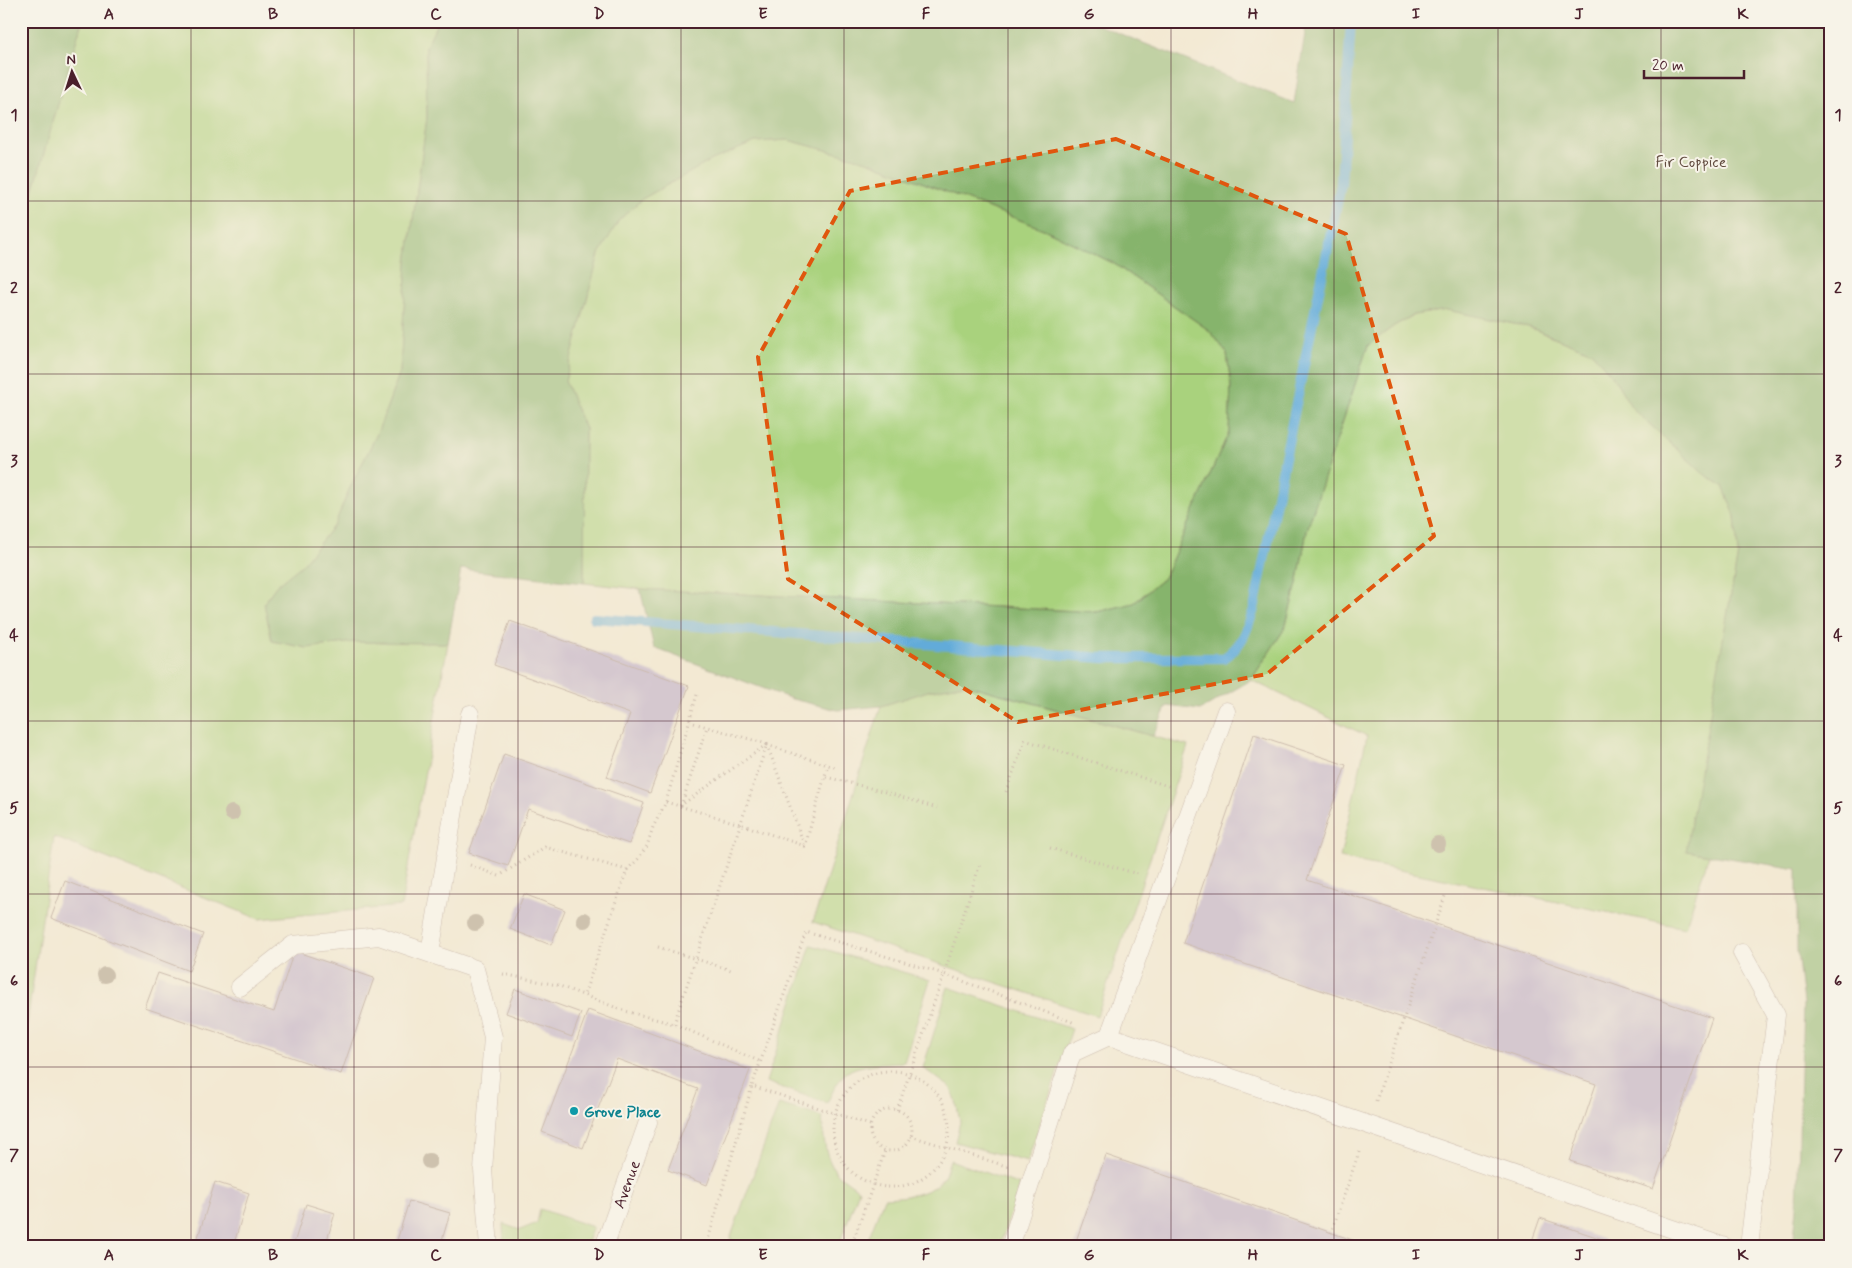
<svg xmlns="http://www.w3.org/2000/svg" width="1852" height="1268" font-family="Mynerve,sans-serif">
	<rect width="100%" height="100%" fill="#f7f3e8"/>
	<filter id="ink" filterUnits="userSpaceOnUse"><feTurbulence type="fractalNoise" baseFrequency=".02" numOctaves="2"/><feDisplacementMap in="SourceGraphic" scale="10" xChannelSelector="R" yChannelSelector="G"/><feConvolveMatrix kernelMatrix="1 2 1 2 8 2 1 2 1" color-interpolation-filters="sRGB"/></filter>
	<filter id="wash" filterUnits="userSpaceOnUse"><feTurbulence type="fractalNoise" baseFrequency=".0096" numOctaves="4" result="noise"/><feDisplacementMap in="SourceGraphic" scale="20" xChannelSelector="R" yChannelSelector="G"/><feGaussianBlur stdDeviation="1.12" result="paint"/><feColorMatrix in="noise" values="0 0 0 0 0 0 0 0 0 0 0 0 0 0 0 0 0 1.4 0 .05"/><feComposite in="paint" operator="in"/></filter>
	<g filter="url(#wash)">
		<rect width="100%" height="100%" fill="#f3e9d3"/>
		<path fill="#a9d27d" stroke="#7a7854" d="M82,21H438L426,47L427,118L407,263L400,372L377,434L349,490L335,524L302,565L276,586L264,603L272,641L307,648L354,642L448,643L401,906L259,919L54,837L21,1065V233Z
			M788,140L864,160L1046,230L1113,263L1210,331L1227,353L1231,386L1229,432L1164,578L1134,603L1097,612L640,589L584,583L585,429L565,381L599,254L619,220L642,199L712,160L755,142Z
			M1447,310L1528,327L1592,352L1614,378L1632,408L1704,474L1723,486L1735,515L1738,554L1687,851L1709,855L1685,928L1340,858L1367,736L1251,680L1285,628L1298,580L1307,530L1368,345L1394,326L1414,315Z
			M964,684L1188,746L1097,1016L813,922L881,706L928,691Z
			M811,945L930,980L904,1062C890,1063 858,1063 846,1073C837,1081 832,1093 827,1103L766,1082Z
			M948,987L1072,1029L1027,1162L955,1142L960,1122L956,1101L950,1087L923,1068Z
			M779,1104L822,1117C824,1137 824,1161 840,1176C846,1181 853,1185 859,1190L838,1247H749L730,1239Z
			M950,1160L1020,1185L999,1247H865L884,1198C904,1197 934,1195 945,1175C947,1170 948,1165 950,1160Z
			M540,1209L593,1227L585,1247H504L503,1224L520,1230L537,1223Z"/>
		<path fill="#86b46c" stroke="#686a4c" d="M21,21H82L21,233Z
			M438,21H1088L1294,103L1307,21H1831V1247H1793L1797,1208L1803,1003L1797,951V869L1686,851L1738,554L1735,516L1723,486L1704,474L1632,408L1614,378L1592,352L1529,327L1447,310L1413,315L1394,326L1368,345L1307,530L1298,580L1285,628L1251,680L1200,710L1167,706L1153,736L964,684L928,691L881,706L838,710L792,699L654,648L640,589L1097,612L1134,603L1164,578L1229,432L1231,386L1227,353L1210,331L1113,263L1046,230L864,160L788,140L755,142L712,160L642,199L619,220L599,254L565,381L585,429L584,583L461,569L448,643L354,642L307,648L272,641L264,603L276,586L302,565L335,524L349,490L377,434L400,372L407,263L427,118L426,47Z"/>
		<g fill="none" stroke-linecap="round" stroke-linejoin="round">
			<path stroke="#62abd9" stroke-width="10" d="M594,618L1103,658H1224C1243,645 1247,630 1254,609L1341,184L1351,21"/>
		</g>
		<g id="blocks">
			<path fill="#b19fcb" d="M510,621L689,686L650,793L607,777L630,714L494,665Z
				M1254,734L1346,765L1307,880L1712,1018L1653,1189L1570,1161L1596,1084L1183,943Z
				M504,754L644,803L629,844L528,809L508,866L469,853Z
				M65,881L203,934L189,971L51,918Z
				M524,894L565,910L551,945L510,929Z
				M294,951L374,978L341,1074L145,1008L158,973L274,1012Z
				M515,989L581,1013L572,1037L506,1013Z
				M588,1010L750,1070L707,1185L668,1170L698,1089L617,1059L583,1148L542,1132Z
				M1106,1155L1370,1246V1247H1074Z
				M215,1182L249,1193L233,1247H195Z
				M409,1201L450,1213L440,1247H395Z
				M306,1204L335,1213L325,1247H293Z
				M1540,1218L1623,1246V1247H1530Z"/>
		</g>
	</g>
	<g filter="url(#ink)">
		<use href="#blocks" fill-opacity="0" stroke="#9e847f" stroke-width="1"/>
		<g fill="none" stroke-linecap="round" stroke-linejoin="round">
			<defs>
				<path id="service" d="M430,953L470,714
					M1742,953L1776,1015L1749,1247
					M240,987L293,945L379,936L475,969L493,1037L483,1170L489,1247
					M1109,1036L1226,711
					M604,1247L648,1122
					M1010,1247L1072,1053L1109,1036L1725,1247"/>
			</defs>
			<use href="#service" stroke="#9e847f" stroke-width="19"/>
			<path stroke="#9e847f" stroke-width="3" stroke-dasharray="1 4" stroke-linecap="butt" d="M767,745L804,844
				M767,745L837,768
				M826,777L882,791L937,808
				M1006,792L1025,740L1171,787
				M666,802L740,824L805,846L828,765
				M680,806L766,745
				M681,806L707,727
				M1050,848L1141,875
				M470,865L499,876L545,847L627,870L584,995
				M627,870L638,859L647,846L653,827L666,802L698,691
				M658,947L734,971
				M503,974L557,985L625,1011L674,1024L761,1062
				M674,1024L767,744L690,722
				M833 1129a58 58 0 1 1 116 0a58 58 0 1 1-116 0Z
				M1376,1101L1446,893
				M870 1130a21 21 0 1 1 42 0a21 21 0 1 1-42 0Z
				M897,1110L944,974L1075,1023
				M870,1125L752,1086L806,932L944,974L980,864
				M911,1136L1009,1167
				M1331,1233L1360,1149
				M706,1247L752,1086
				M851,1247L885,1151"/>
			<use href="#service" stroke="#fff" stroke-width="18"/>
		</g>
		<g fill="#a39382">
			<circle cx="232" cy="813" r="8"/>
			<circle cx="1438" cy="844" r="8"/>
			<circle cx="584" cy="920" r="8"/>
			<circle cx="475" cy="923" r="8"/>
			<circle cx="105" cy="975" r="8"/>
			<circle cx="429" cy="1161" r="8"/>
		</g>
	</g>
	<path d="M0 0H1852V1268H0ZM1116,139L1346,234L1434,536L1267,674L1018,722L788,579L758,357L850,191Z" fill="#f3e9d3" fill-opacity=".55" fill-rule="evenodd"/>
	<path fill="none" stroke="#e0560e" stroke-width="4" stroke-dasharray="10 6" stroke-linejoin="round" d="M1116,139L1346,234L1434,536L1267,674L1018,722L788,579L758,357L850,191Z"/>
	<path fill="none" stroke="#4a1f2b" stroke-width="1" stroke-opacity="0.55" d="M191,21V1247M354,21V1247M518,21V1247M681,21V1247M844,21V1247M1008,21V1247M1171,21V1247M1334,21V1247M1498,21V1247M1661,21V1247M21,201H1831M21,374H1831M21,547H1831M21,721H1831M21,894H1831M21,1067H1831"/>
	<circle fill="#0f9aa8" stroke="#f7f3e8" stroke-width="2" cx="574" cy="1111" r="5"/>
	<g text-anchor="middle" stroke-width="4" stroke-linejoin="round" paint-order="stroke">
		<g font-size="16" fill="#624c40" stroke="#f7f3e8">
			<text x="1691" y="167">Fir Coppice</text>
		</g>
		<g font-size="16" font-weight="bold" fill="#0d838f" stroke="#f7f3e8" text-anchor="start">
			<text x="584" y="1117">Grove Place</text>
		</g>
		<g font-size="16" fill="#4a1f2b" stroke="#f7f3e8">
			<text transform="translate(626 1184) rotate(-70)" y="6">Avenue</text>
		</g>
	</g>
	<rect width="1852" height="1268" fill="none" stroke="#f7f3e8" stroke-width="55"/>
	<g transform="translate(72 72) rotate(356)" stroke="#f7f3e8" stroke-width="4" paint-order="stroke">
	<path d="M0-4L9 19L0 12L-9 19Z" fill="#4a1f2b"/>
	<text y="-8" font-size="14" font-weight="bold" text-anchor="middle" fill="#4a1f2b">N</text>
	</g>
	<path d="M1644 70v8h100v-8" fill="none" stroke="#4a1f2b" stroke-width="2.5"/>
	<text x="1652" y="70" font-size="15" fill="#4a1f2b" stroke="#f7f3e8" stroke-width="4" paint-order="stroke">20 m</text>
	<rect x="28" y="28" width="1796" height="1212" fill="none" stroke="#4a1f2b" stroke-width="2"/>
	<g font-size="16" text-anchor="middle" font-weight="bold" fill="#4a1f2b">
		<text x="109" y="19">A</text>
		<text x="273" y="19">B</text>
		<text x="436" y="19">C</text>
		<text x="599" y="19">D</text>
		<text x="763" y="19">E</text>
		<text x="926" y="19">F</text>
		<text x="1089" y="19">G</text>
		<text x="1253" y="19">H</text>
		<text x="1416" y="19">I</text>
		<text x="1579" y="19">J</text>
		<text x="1743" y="19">K</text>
		<text x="14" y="120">1</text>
		<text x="1838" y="120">1</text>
		<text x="14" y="293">2</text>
		<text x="1838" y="293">2</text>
		<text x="14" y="466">3</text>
		<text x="1838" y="466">3</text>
		<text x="14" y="640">4</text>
		<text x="1838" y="640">4</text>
		<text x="14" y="813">5</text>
		<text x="1838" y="813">5</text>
		<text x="14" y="986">6</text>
		<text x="1838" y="986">6</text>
		<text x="14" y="1160">7</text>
		<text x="1838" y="1160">7</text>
		<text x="109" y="1260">A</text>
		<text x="273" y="1260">B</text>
		<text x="436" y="1260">C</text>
		<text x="599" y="1260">D</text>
		<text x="763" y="1260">E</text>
		<text x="926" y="1260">F</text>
		<text x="1089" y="1260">G</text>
		<text x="1253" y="1260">H</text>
		<text x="1416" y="1260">I</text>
		<text x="1579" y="1260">J</text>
		<text x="1743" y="1260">K</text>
	</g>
</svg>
